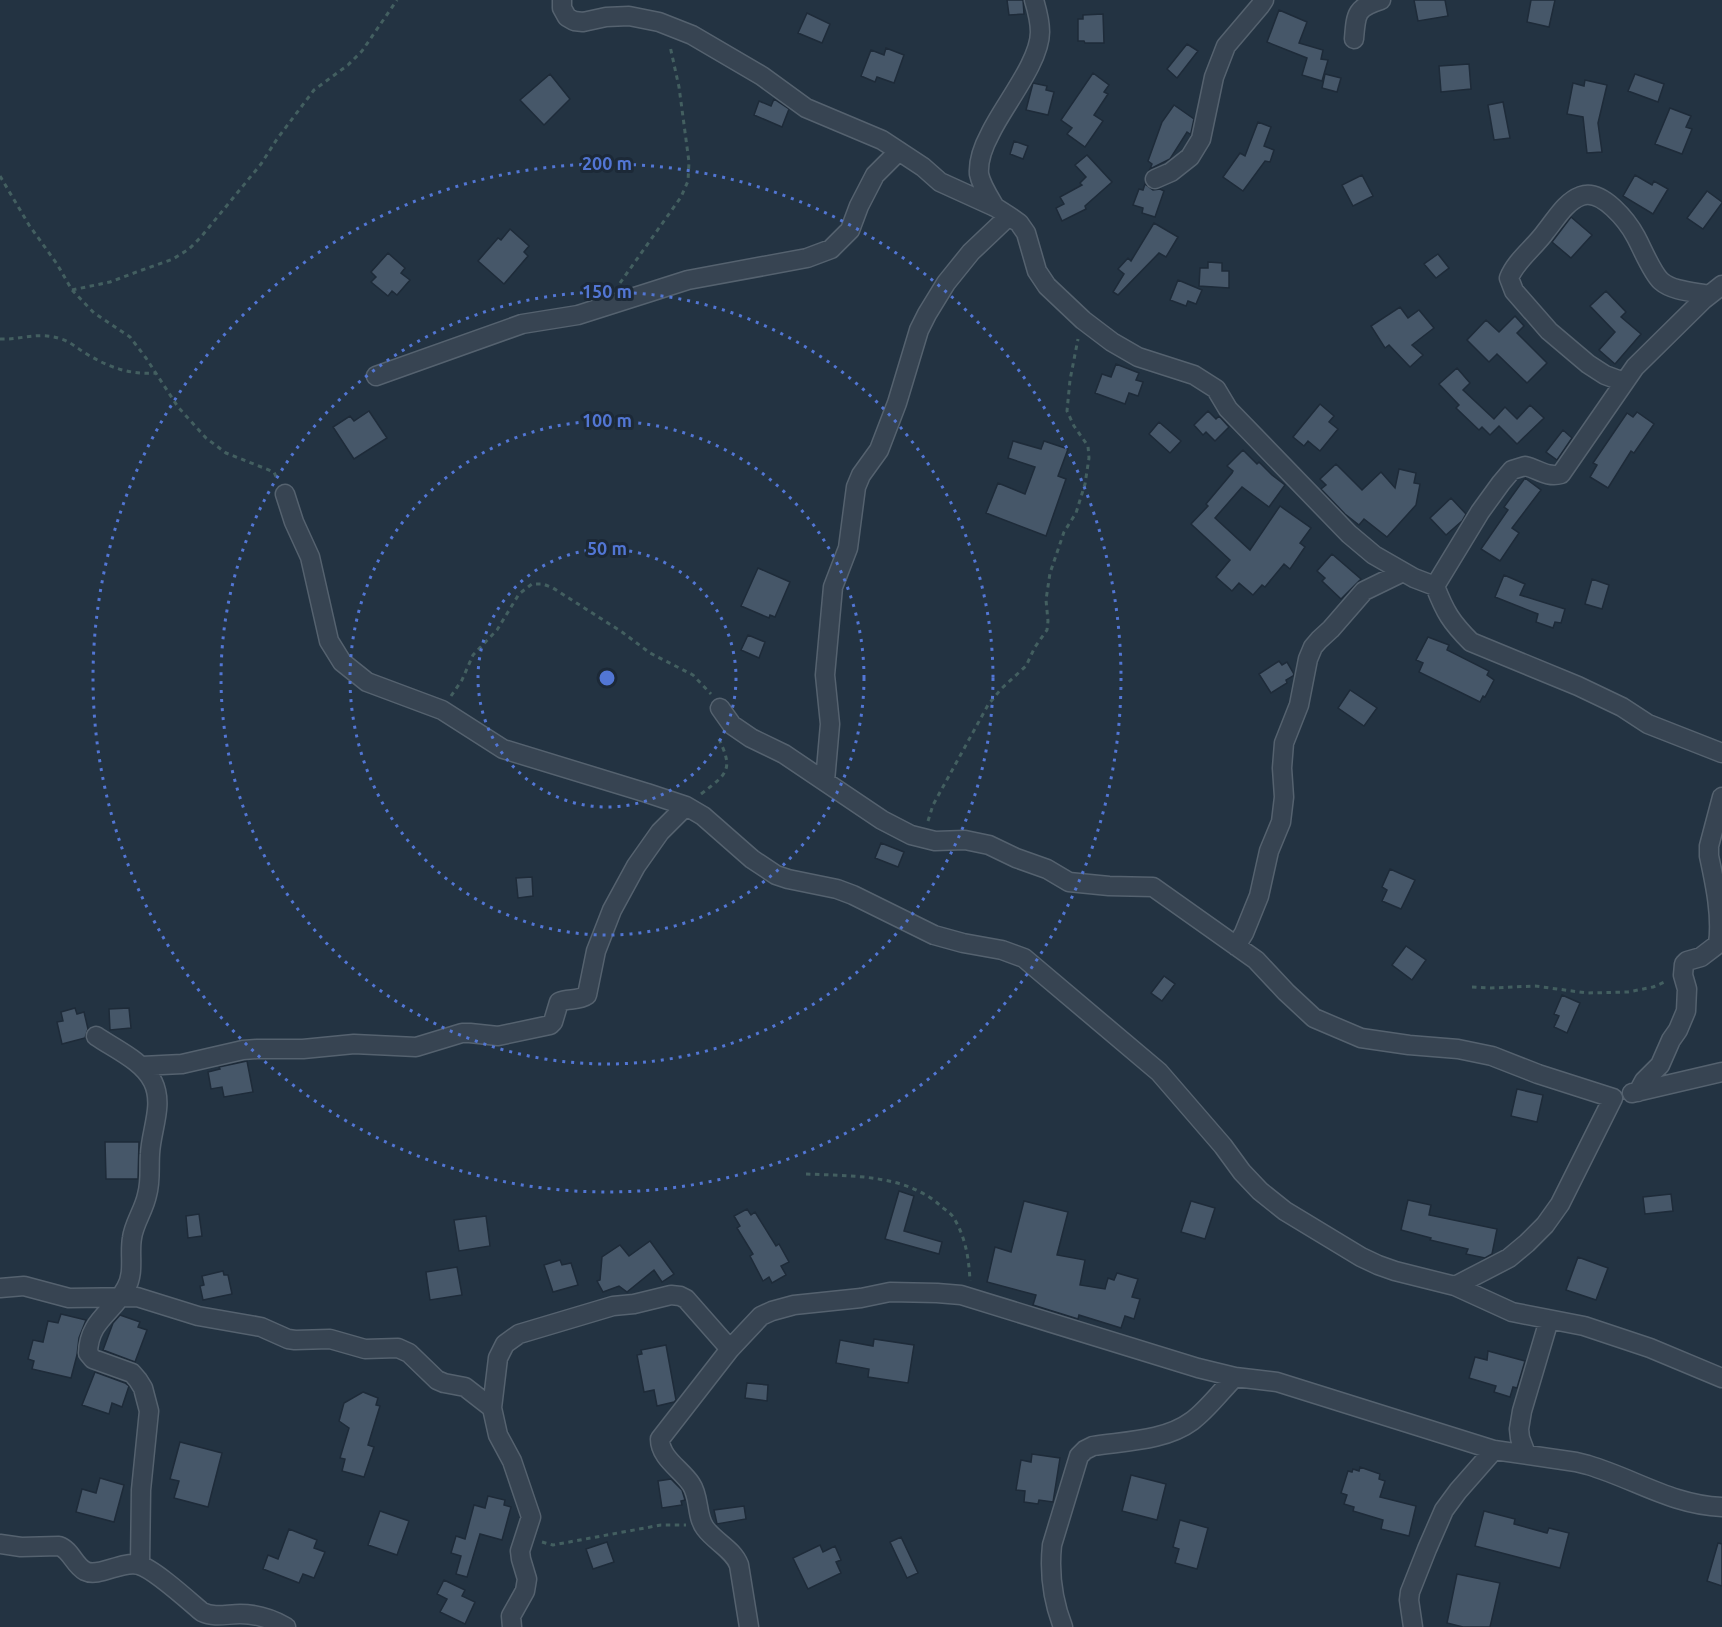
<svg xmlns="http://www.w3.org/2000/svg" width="1722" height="1627" font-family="Ubuntu,sans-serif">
	<rect width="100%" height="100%" fill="#233342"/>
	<path fill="#465769" stroke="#1e2b39" stroke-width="1.5" d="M1007,0H1023L1024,14L1009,15Z
		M1414,0H1445L1448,16L1418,21Z
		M1531,0H1555L1549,27L1527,22Z
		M1279,10L1307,22L1299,43L1323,50L1321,59L1328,60L1322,81L1302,75L1307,58L1267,42Z
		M807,13L830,24L822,43L798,33Z
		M1103,14L1104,43H1085L1084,41H1078V19H1083V15Z
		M1187,44L1198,51L1177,78L1167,69Z
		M886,48L904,55L894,83L877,77L875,82L861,76L871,50L884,55Z
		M1469,64L1471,89L1441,92L1439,66Z
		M1093,73L1109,85L1104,92L1108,94L1094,115L1103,121L1085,147L1067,134L1072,128L1061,120Z
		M550,74L570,99L544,125L520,100Z
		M1325,74L1341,78L1337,92L1322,88Z
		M1635,74L1664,84L1658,102L1628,91Z
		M1585,80L1607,85L1598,123L1602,152L1587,153L1583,117L1567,114L1573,83L1584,86Z
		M1033,83L1047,86L1046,90L1054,92L1048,115L1026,110Z
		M774,99L789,109L782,127L754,115L759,101L771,106Z
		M1503,102L1510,138L1494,140L1488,105Z
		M1174,105L1194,119L1191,133L1190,134L1187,132L1170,159L1150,169L1152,164L1148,161L1162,122Z
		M1670,108L1691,116L1686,127L1692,129L1682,154L1655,144Z
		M1258,122L1271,127L1264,146L1274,150L1270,162L1265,161L1243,191L1223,177L1240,153L1245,156Z
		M1014,141L1028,146L1023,159L1010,154Z
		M1087,155L1112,182L1085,206L1086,209L1062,221L1056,208L1064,204L1060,197L1082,185L1080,183L1086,177L1075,165Z
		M1362,175L1373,196L1353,206L1342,185Z
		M1635,175L1652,185L1654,181L1668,189L1653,214L1623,196Z
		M1145,184L1153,190L1160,189L1164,191L1155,217L1142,213L1143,208L1133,205L1139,189L1143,190Z
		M1707,191L1722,202V203L1703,229L1687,218Z
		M1571,217L1592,235L1571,258L1552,242Z
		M1154,223L1178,237L1166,257L1159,253L1118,295L1113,292L1124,274L1118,269L1128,258L1131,261Z
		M510,229L529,246L524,252L528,256L504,284L478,261L498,238L501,240Z
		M388,253L405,268L401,273L410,280L397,295L392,291L388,296L371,282L376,277L371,272Z
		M1438,254L1449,268L1436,278L1424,264Z
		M1208,262L1222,263V271H1229V288L1199,286L1200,268H1208Z
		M1178,280L1202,290L1196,304L1188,301L1186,306L1170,300Z
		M1606,291L1626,312L1621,317L1641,334L1615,364L1599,350L1615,332L1590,306Z
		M1400,307L1408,318L1419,310L1434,328L1412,345L1423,355L1410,367L1389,345L1385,348L1371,326Z
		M1515,316L1524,326L1517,333L1547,363L1527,383L1497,354L1489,362L1467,340L1486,320L1499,332Z
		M1116,364L1139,373L1136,380L1143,382L1138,396L1129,393L1125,404L1095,393L1102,374L1111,377Z
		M1457,368L1470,383L1463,390L1494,419L1505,407L1517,419L1530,405L1544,418L1517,444L1499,426L1490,435L1482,427L1479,430L1456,408L1459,405L1439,384Z
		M1320,404L1334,416L1329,422L1338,429L1320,451L1308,441L1304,446L1293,437Z
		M369,411L387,438L354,459L333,427L350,416L354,421Z
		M1208,411L1216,419L1219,416L1229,427L1215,441L1206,432L1203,435L1194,425Z
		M1637,412L1654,424L1634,453L1631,451L1608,488L1590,477L1597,465L1593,463L1627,413L1633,417Z
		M1159,422L1181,441L1170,453L1149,434Z
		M1563,430L1572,438L1557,460L1546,452Z
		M1013,441L1041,449L1044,441L1068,449L1058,476L1066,479L1046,536L986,513L998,483L1025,494L1035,467L1008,458Z
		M1243,450L1257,464L1259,462L1272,475L1285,485L1269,507L1242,487L1215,518L1250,550L1280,506L1311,528L1300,543L1305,547L1290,569L1284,564L1265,587L1262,585L1253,595L1239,583L1232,591L1216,577L1230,560L1191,524L1208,506L1206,504L1232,473L1233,471L1227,466Z
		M1336,464L1362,490L1381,472L1395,488L1399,469L1416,473L1414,483L1420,484L1416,505L1387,537L1364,519L1359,525L1345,514L1321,489L1326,485L1320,479Z
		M1525,478L1541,490L1512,528L1519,533L1500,561L1481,549L1508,510L1504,507Z
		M1451,498L1466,514L1462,521L1446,535L1430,518Z
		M1332,554L1361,579L1341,599L1322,581L1325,578L1317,571Z
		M758,568L790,582L775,617L770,615L769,618L741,606Z
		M1504,575L1525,584L1520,595L1565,609L1561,623L1555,622L1553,628L1536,622L1538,614L1495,597Z
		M1592,579L1609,585L1602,609L1585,604Z
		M748,635L765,642L759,658L741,650Z
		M1428,637L1449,645L1447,650L1489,671L1487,675L1494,680L1485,697L1483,696L1480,702L1419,672L1423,663L1416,660Z
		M1279,661L1282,665L1287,662L1294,674L1293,676L1286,680L1287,683L1271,693L1259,674Z
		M1350,690L1377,708L1364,726L1338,708Z
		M881,843L904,852L898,867L875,858Z
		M1390,869L1415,880L1401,909L1382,901L1387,890L1382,887Z
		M532,877L533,896L518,898L516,878Z
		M1406,946L1426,960L1412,980L1392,965Z
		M1164,976L1175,984L1162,1001L1151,993Z
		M1562,995L1580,1003L1567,1033L1554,1027L1559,1016L1554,1014Z
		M75,1008L77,1014L84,1012L88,1029L85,1038L62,1044L57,1022L63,1021L61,1012Z
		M129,1008L131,1028L110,1030L109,1009Z
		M247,1061L253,1092L224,1097L222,1087L211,1089L208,1072L220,1069L219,1067Z
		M1517,1089L1543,1095L1537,1122L1511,1116Z
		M105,1142H139L138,1179H106Z
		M899,1191L914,1196L904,1231L942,1242L939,1254L885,1239Z
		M1671,1194L1673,1211L1645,1214L1643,1197Z
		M1408,1200L1431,1205L1429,1215L1497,1229L1492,1254L1485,1258L1466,1254L1468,1249L1430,1240L1431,1238L1401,1230Z
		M1024,1201L1068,1212L1057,1255L1085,1260L1080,1285L1105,1289L1108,1278L1114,1280L1117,1273L1138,1279L1132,1297L1140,1299L1134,1319L1125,1316L1121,1328L1079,1315L1078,1319L1033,1305L1036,1295L987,1282L995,1247L1011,1252Z
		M1191,1201L1215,1208L1205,1239L1181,1232Z
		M747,1209L751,1215L755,1212L776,1246L779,1244L789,1262L781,1266L786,1275L772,1283L769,1277L763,1281L750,1256L753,1254L737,1228L740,1226L734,1216Z
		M199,1214L202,1236L188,1238L186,1216Z
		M486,1216L490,1246L459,1251L454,1220Z
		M650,1241L674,1274L662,1282L654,1270L627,1292L619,1286L603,1292L597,1281L600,1280L602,1257L620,1245L629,1256Z
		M1578,1257L1608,1268L1596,1300L1566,1290Z
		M560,1260L562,1265L571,1263L578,1285L553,1292L544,1265Z
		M457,1267L462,1295L430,1300L426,1272Z
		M223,1271L224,1275H228L232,1294L203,1300L200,1286L204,1285L202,1276Z
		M61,1314L86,1320L79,1338L77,1355L71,1378L32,1369L34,1361L28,1359L33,1340L43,1342L48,1321L58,1323Z
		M120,1315L140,1322L138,1327L147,1330L135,1362L103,1350L113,1323Z
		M874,1339L914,1345L908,1383L868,1377L869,1369L836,1363L840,1340L873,1346Z
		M666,1345L676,1400L674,1402L657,1406L654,1390L644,1392L637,1355L642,1354L641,1350Z
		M1488,1351L1525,1361L1517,1388L1513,1387L1510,1397L1494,1392L1496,1386L1469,1378L1475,1357L1487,1360Z
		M95,1372L125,1383L129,1386L122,1407L112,1403L109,1414L82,1405Z
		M747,1383L768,1385L767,1401L745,1398Z
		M363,1392L378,1398L376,1405L380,1406L368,1445L374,1447L364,1477L342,1471L345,1459L340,1458L349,1428L339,1421L344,1403Z
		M180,1442L222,1453L208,1507L174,1498L179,1481L170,1479Z
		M1032,1454L1060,1458L1053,1502L1039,1500L1038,1504L1024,1502L1025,1491L1016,1490L1021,1460L1031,1462Z
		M1360,1467L1380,1474L1379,1479L1385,1481L1380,1497L1416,1506L1409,1536L1381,1529L1383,1520L1353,1511L1354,1507L1344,1504L1347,1495L1341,1493L1348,1471L1352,1472L1353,1469L1359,1471Z
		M1131,1475L1166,1484L1157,1520L1122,1511Z
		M100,1478L124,1485L114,1522L76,1512L82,1489L96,1493Z
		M671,1479L682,1490L685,1500L681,1501L682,1505L662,1508L658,1481Z
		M488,1496L505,1500L504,1505L511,1507L502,1540L480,1534L467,1577L456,1574L461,1556L451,1553L456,1536L465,1539L474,1505L485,1508Z
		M744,1506L746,1519L717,1524L714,1510Z
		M380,1511L409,1521L397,1555L368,1545Z
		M1484,1511L1515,1519L1514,1524L1547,1533L1549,1528L1569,1533L1560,1568L1475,1546Z
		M1180,1520L1208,1528L1197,1569L1175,1563L1179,1549L1173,1547Z
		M289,1529L317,1540L314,1548L325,1552L314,1578L303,1574L299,1583L263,1569L268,1555L278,1559Z
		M901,1537L918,1573L907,1578L890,1542Z
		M607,1542L614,1562L593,1569L586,1549Z
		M1718,1543L1722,1544V1586L1707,1581Z
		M820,1545L823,1552L835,1546L841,1560L836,1562L841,1573L808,1589L793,1558Z
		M1457,1574L1500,1583L1490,1627H1463L1447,1623Z
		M444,1580L465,1590L462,1596L475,1602L465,1624L440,1612L447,1599L437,1594Z"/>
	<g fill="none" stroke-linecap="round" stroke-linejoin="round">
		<defs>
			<path id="street" d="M562,0V8L567,17L574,21L583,22L606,17L629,16L659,22L692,35L762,76L806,108L882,140L923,167L940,182L995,207L1009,216L1019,223L1026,233L1037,271L1047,286L1083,320L1112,342L1138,357L1194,375L1216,389L1228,409L1349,534L1374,555L1414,578L1435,586
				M1354,39C1356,13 1356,8 1381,0
				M1155,179L1171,172L1190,157L1201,139L1214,77L1226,46L1260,6L1264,0
				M995,207C989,197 981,185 979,174C978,160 983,147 990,134C1003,106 1040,62 1040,32C1040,22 1037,10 1034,0
				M1722,285L1703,300L1635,367L1561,474C1547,478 1538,469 1525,466L1512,470L1501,483L1480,512L1435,586C1445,612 1451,622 1471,642L1578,686L1622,707L1648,724L1722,753
				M376,376L522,324L578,315L688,280L807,258L831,249L850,230L859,206L875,175L899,151
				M1624,382L1605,375L1588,364L1549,331L1514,291L1509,278C1516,260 1535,247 1546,231C1556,219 1565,202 1581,196C1602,188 1628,222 1636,237C1642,248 1652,273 1661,281C1672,291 1694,292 1709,295
				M285,494L294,522L310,557L329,641L342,662L367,682L442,710L503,749L647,793L686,806L703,816L752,859L776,875L788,879L837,889L853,895L934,935L963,943L1002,950L1024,958L1159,1072L1223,1146L1242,1172L1260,1191L1285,1211L1361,1257L1378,1265L1395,1271L1455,1286L1509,1258L1527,1243L1545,1225L1560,1204L1613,1098L1538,1074L1492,1056L1458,1049L1409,1045L1361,1038L1314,1018L1286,992L1256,960L1153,887L1109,886L1069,882L1047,869L1016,858L989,845L965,840L935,841L911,835L882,820L784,754L751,738L732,725L720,708
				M825,781L830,724L825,675L833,587L848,548L856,487L861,475L879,450L897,403L919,330L927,314L946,283L971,252L1009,216
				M1236,946L1244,933L1259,896L1269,851L1281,822L1284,797L1282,768L1284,743L1299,705L1308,659L1313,647L1319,640L1331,629L1364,591L1403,572
				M96,1036C115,1049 143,1061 153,1082C164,1105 151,1130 150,1154C149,1168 151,1181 147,1195C144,1210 134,1223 132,1238C129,1255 135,1272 126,1288C112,1314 89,1320 88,1353L93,1359L132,1373L138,1380L143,1388L149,1411L141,1490L140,1565
				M142,1066L182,1064L243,1050L257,1049H303L354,1044L416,1047L462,1033H470L498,1036L550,1025L553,1022L559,1002C568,998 579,1001 587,995L596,951L612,910L636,866L660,832L686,806
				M1638,1092L1644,1081L1660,1065L1671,1040L1678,1030L1686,1011L1687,989L1683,975L1684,964L1687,961L1701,957L1718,944C1722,916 1715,884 1709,856V846L1722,797
				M1632,1093L1722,1072
				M1455,1286L1512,1312L1584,1326L1650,1348L1722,1378
				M0,1288L24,1286L69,1298L137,1297L198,1316L261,1327L288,1339L295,1340L330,1339L365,1349L398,1348L409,1353L437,1380L444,1383L465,1387L492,1408
				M1526,1454L1520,1438L1519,1429L1522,1411L1549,1320
				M0,1544L21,1547L59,1546C71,1550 74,1565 85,1571C99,1578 122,1560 139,1565C154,1569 189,1601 202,1612C215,1618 227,1614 240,1614C256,1614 272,1619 286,1627
				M512,1627L511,1616L525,1591L527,1579L521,1559L520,1551L531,1517L512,1461L498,1435L492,1408L498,1358L505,1344L519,1334L613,1306L634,1304L671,1295L680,1296L686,1299L730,1349
				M749,1627L739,1565C733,1549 715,1542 705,1528C696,1516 700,1497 691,1484C681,1469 660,1458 660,1439L730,1349L761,1316L772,1311L794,1305L861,1298L890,1292L937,1293L961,1295L1198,1368L1235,1377L1277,1382L1494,1450L1576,1462L1588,1465C1635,1479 1672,1505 1722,1507
				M1063,1627C1053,1601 1049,1573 1052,1545L1079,1456L1085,1450L1093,1446C1125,1441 1165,1441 1192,1421C1208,1409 1221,1391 1235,1377
				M1413,1627L1409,1600L1410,1592L1427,1549L1444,1510L1458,1491L1494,1450"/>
		</defs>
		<use href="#street" stroke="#55626f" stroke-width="21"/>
		<path stroke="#435f60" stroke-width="3" stroke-dasharray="4.5 4.5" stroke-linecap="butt" d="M0,176L29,225L57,264L72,290L94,313L130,337L146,358L178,407L206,438L226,453L274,472L277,479
			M620,283L681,197L688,181L689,162L679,87L670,46
			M72,290L110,282L142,270L173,259L189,249L201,237L261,164L277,139L314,90L348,65L362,51L397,0
			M0,339C21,340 39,331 61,339C69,341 77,348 85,353C108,367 129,375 156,373
			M451,696L462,680L473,655L497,630L519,594L532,584H543L553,588L622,632L650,653L693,675L711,694
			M701,794C728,773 734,770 718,737
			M928,821L933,805L988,705L1001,689L1026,666L1035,647L1047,630L1048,621L1046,600L1050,573L1064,532L1076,513L1085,484L1089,458L1088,446L1074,426L1067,411L1070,380L1078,339
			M1472,987L1491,988L1535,986L1587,993L1628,992L1653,987L1667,981
			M806,1174C851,1176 907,1174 942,1207C947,1211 952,1214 955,1220C966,1239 969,1260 970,1281
			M542,1542L553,1545L661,1525H686"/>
		<use href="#street" stroke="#374452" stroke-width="18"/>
	</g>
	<g fill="none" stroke="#5276d4" stroke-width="3" stroke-dasharray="3 6">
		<circle cx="607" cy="678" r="129"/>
		<circle cx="607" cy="678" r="257"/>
		<circle cx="607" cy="678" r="386"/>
		<circle cx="607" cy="678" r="514"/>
	</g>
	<circle cx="607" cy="678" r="9" fill="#5276d4" stroke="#1c2937" stroke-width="3"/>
	<g font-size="18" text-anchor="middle" font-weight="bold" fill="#5276d4" stroke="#1c2937" stroke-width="6" stroke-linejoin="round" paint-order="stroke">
		<text x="607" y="170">200 m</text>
		<text x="607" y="298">150 m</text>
		<text x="607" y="427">100 m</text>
		<text x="607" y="555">50 m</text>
	</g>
</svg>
